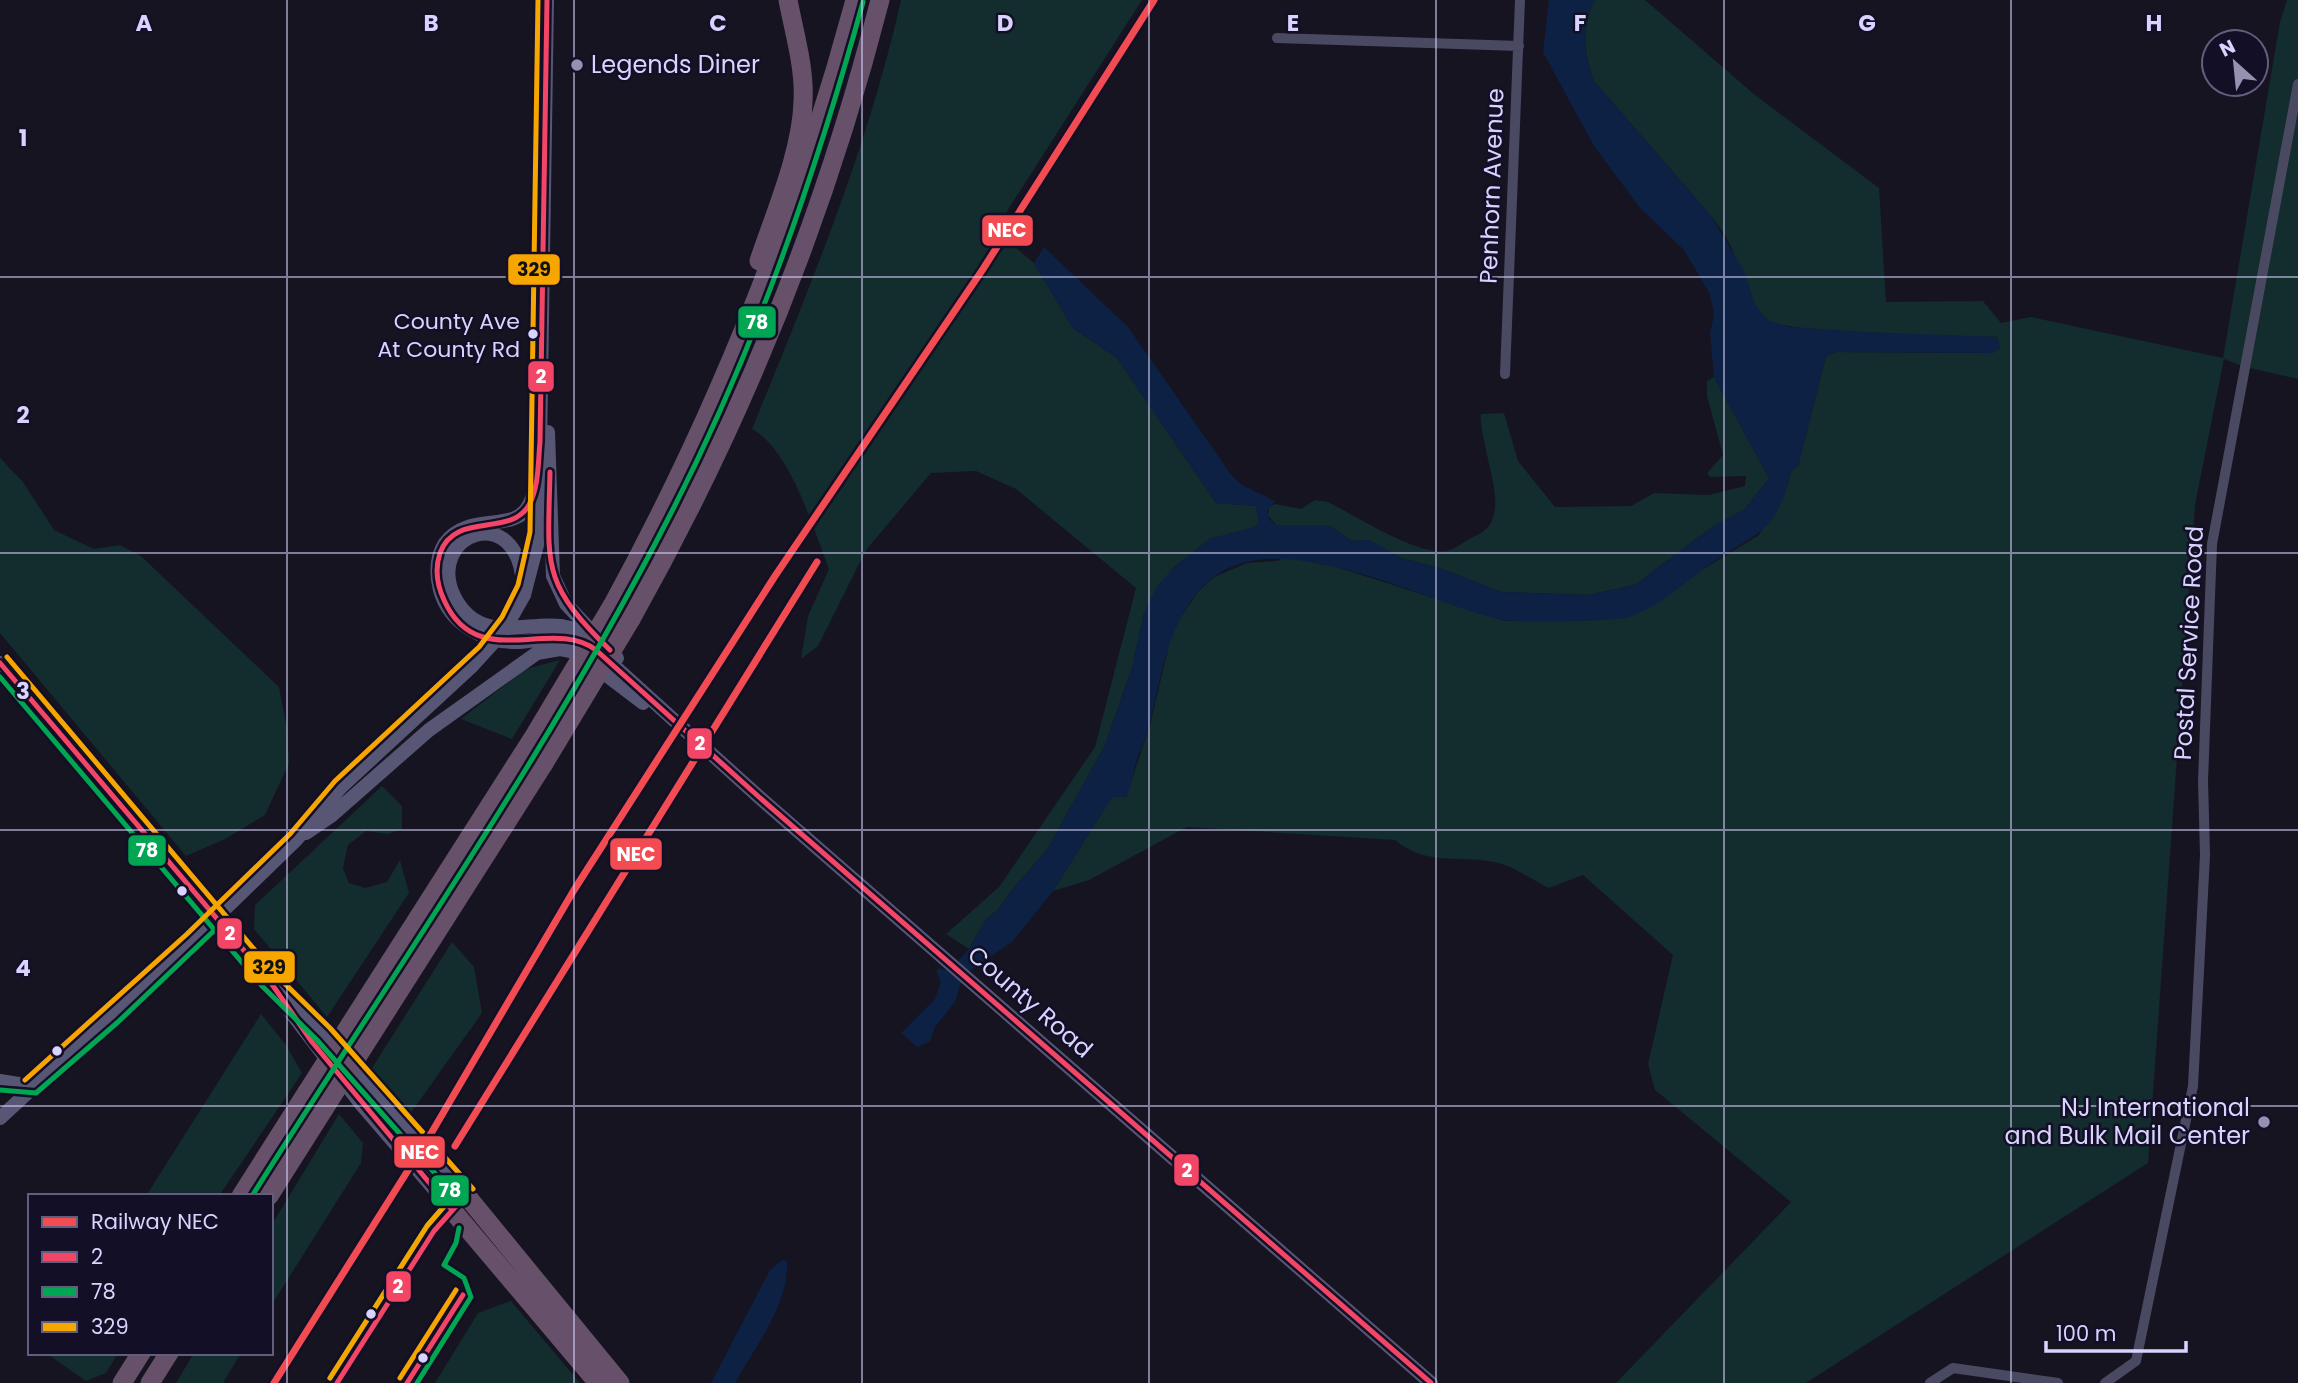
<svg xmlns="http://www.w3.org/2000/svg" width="2298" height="1383" font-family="Poppins,sans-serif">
	<rect width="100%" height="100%" fill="#161421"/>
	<path fill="#132c2d" d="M901,0H1142L995,230L1034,263L1073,328L1117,358L1216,503L1256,506L1259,521L1256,527L1210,539L1173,568L1144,613L1132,668L1105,745L1047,850L1011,891L998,910L986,919L969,949L946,934L999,887L1095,747L1136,588L1016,489L976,471L931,473L866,550L818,646L801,659L808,616L829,569C813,528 791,451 752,429C809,289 868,148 901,0Z
		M1595,0H1645L1755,95L1879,188L1886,302L1983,301L2001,323L2031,317L2223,358L2280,22L2287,0H2298V379L2245,367L2224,359L2195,505L2148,1163L1806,1383H1616L1791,1202L1655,1090L1648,1064L1673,955L1583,875L1549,888C1532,880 1512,865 1494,862C1458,855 1425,866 1395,840L1187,827L1089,880L1053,891L1112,797H1126L1150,725L1173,628L1198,592L1214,577L1247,563L1277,561L1286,557L1337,567L1505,621L1623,618L1759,535L1788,484L1791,470L1798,466L1826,356L1837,352L1992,353L2000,348L1997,337C1961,336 1786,334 1767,320C1749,306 1740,264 1729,243C1725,234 1718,225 1711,216L1594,81C1584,58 1581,22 1595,0Z
		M1714,377L1769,478L1745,509L1712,527L1635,585L1588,595L1502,592L1439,568L1401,558L1369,540L1352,541L1328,525H1276L1268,515L1269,507L1275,504L1301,509L1315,500L1328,502C1356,516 1416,555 1446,551C1456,549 1466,540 1475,536C1496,528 1497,508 1494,487C1492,473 1478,422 1481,414L1504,413L1518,461L1555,507L1631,506L1654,493L1709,495L1745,486L1746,476L1710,477L1707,473L1723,455L1707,396V381Z
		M0,458L23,482L54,530L94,549L120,545L141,556L279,687L287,729L289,763L265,815L225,839L186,856L0,633Z
		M560,660L512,739L461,719L526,669Z
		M382,786L402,806V829L388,834L366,831L348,845L343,868L349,883L365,888L387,882L400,860L409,893L327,1017L254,929L255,905Z
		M452,942L474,967L482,1013L410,1114L370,1071Z
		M261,1014L286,1045L302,1073L219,1196H146Z
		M339,1114L363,1143L361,1163L271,1306V1226Z
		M511,1301L580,1383H435L478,1313Z
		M46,1353H118L106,1373L86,1381Z
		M194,1353H241L223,1383H176Z"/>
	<path fill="#0d2144" d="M1549,0H1595C1581,22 1584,58 1594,81L1711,216L1744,271L1756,307L1769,321L1790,327L1865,332L1997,337L2000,348L1993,353L1837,352L1826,356L1798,466L1791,471C1778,531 1760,531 1713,562C1684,582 1660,608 1625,618C1611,621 1517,623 1503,620C1427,604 1280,521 1211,579C1168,616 1163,671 1150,722C1147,736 1141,748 1136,762C1133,774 1132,786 1126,797H1112L1053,891L1012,942L972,969L961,983L955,1002L935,1027L930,1041L917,1047L901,1033L935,999L941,982L936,971L940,968L949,971L969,949L986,919L998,910L1011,891L1047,850L1105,745L1132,668L1144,613L1156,588L1173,568L1210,539L1255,527L1259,521L1256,506L1216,503L1117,358L1073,328L1034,263L1044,247L1128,327L1232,476L1242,485L1275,501L1267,511L1269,519L1276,525H1328L1352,541L1369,540L1401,558L1439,568L1502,592L1588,595L1635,585L1712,527L1745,509L1769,478L1714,377L1710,333L1714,315L1710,294L1684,250L1640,208L1594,146L1543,52Z
		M782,1260L787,1261C789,1305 755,1346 735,1383H711L770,1270Z"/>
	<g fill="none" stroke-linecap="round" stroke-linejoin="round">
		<path stroke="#4a4962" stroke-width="10" d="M1277,38L1519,46
			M1505,374L1520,0
			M1930,1383L1953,1368L2058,1383
			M2105,1383L2136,1361L2193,1086L2205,855L2203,781L2212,544L2298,84"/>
		<path stroke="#575674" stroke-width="14" d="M548,432L553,576L566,604L617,658
			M540,442C538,462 538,487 529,505C515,534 468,511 445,543C436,557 436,574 440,590C450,625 485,643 519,642C538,641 559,634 578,640C587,642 594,648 601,654L759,797L1431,1383
			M540,448L547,0
			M523,586C519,498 425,534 454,596C485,659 552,602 589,639
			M524,595L538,541L540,486
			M0,663L269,980L323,1034L466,1195
			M306,833L331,816L429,730L537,653L560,649L576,652L643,703
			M289,1010L361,1104L452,1210
			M0,1081L31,1086
			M0,1118L193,940L296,840L341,787L472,666"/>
		<path stroke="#67516a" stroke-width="19" d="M759,261C775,213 802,151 803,101C805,68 794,32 788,0
			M612,606C717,414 798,212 855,0
			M631,619C740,425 825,216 880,0
			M466,1195L620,1383
			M241,1196L307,1092
			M269,1196L324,1109
			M452,1210L598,1383
			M122,1383L141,1353
			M150,1383L169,1353"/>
		<path stroke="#575674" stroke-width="14" d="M472,666L503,632L524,595"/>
		<path stroke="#67516a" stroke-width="19" d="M307,1092L536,733L612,606
			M324,1109L543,765L631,619"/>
		<defs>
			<path id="bus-1" d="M547,0L540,442C538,462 539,487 529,505C510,538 455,511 440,553C435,568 437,585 444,600C477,674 551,616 596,650L759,797L1431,1383
				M550,472C548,565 540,582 610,650
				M0,663L269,980L312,1042L452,1210
				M337,1383L434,1231L466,1195
				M407,1383L463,1295"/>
			<path id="bus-2" d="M0,677L262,986L317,1040L454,1195L427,1226L330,1378
				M0,1090L36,1093L118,1022L221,924
				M252,1196C394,971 549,752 670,515C754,352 814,179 863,2
				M417,1383L471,1297L464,1278L444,1265L456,1243L459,1228"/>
			<path id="bus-3" d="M7,657L275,974L330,1028L473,1189
				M25,1080L187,934L290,834L335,781L479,647L502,617L518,585L530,532L538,0
				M330,1378L427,1226L459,1189
				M400,1378L456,1290"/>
		</defs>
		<use href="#bus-1" stroke="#130f26" stroke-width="10"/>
		<use href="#bus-2" stroke="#130f26" stroke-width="10"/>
		<use href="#bus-3" stroke="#130f26" stroke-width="10"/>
		<use href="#bus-1" stroke="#f34667" stroke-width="5"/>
		<use href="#bus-2" stroke="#00a651" stroke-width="5"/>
		<use href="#bus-3" stroke="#f7a600" stroke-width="5"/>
		<defs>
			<path id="rail-1" d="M455,1146L817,562
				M274,1383L429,1137L574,890L775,576L983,269L1154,0"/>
		</defs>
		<use href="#rail-1" stroke="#130f26" stroke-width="12"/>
		<use href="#rail-1" stroke="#f24c52" stroke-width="7"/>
	</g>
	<path fill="none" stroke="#d9d4ff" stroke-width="2" stroke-opacity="0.55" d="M287,0V1383M574,0V1383M862,0V1383M1149,0V1383M1436,0V1383M1724,0V1383M2011,0V1383M0,277H2298M0,553H2298M0,830H2298M0,1106H2298"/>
	<g fill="#9591b1" stroke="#130f26" stroke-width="2.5">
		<circle cx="577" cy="65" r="7"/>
		<circle cx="2264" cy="1122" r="7"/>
	</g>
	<g fill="#d9d4ff" stroke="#130f26" stroke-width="2.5">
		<circle cx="533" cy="334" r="6"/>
		<circle cx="182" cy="891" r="6"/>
		<circle cx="57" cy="1051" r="6"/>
		<circle cx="371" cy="1314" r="6"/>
		<circle cx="423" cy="1358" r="6"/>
	</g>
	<g text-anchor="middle" stroke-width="5" stroke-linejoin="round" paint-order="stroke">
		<g font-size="22" fill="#d9d4ff" stroke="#130f26" text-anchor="end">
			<text x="520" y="329">County Ave<tspan x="520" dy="28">At County Rd</tspan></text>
		</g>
		<g font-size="24" fill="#d9d4ff" stroke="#130f26" text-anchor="start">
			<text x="591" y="73">Legends Diner</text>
			<text x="2250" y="1116" text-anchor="end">NJ International<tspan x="2250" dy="28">and Bulk Mail Center</tspan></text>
		</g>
		<g font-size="24" fill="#d9d4ff" stroke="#130f26">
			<text transform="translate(1492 186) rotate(-88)" y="8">Penhorn Avenue</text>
			<text transform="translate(2189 643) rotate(-87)" y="8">Postal Service Road</text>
			<text transform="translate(1030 1002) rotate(41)" y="8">County Road</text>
		</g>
	</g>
	<g font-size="23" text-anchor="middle" font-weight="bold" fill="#d9d4ff" stroke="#130f26" stroke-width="5" stroke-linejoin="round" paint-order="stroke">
		<text x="144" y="31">A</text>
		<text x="431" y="31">B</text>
		<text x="718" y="31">C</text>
		<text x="1005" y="31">D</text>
		<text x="1293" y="31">E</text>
		<text x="1580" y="31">F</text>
		<text x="1867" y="31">G</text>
		<text x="2154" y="31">H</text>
		<text x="23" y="146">1</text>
		<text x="23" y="423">2</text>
		<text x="23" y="699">3</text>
		<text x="23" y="976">4</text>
	</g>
	<g stroke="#130f26" stroke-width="2.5">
		<rect x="981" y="214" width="53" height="33" rx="7" fill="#f24c52"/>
		<rect x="507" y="253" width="54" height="33" rx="7" fill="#f7a600"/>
		<rect x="737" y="305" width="40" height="34" rx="7" fill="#00a651"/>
		<rect x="527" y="360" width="28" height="33" rx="7" fill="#f34667"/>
		<rect x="686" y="727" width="27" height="33" rx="7" fill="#f34667"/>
		<rect x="127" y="834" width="40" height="33" rx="7" fill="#00a651"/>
		<rect x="609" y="837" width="54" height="34" rx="7" fill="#f24c52"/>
		<rect x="216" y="917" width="27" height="33" rx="7" fill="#f34667"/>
		<rect x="243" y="950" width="53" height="34" rx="7" fill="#f7a600"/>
		<rect x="393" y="1135" width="53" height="34" rx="7" fill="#f24c52"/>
		<rect x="1173" y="1153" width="27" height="34" rx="7" fill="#f34667"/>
		<rect x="430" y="1174" width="40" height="33" rx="7" fill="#00a651"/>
		<rect x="385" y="1270" width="27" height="33" rx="7" fill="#f34667"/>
	</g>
	<g font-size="19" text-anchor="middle" font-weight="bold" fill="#fff">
		<text x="1007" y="237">NEC</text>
		<text x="757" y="329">78</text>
		<text x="541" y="383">2</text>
		<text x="700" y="750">2</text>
		<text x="147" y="857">78</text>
		<text x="636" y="861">NEC</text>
		<text x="230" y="940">2</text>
		<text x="420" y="1159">NEC</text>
		<text x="1187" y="1177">2</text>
		<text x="450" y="1197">78</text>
		<text x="398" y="1293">2</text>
	</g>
	<g font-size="19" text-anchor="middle" font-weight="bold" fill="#111">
		<text x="534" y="276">329</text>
		<text x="269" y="974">329</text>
	</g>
	<rect x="28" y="1194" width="245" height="161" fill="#130f26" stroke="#625e7d" stroke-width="2"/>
	<rect x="42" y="1217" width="35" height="10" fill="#f24c52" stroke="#625e7d" stroke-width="2"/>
	<text x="91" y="1229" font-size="21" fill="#d9d4ff">Railway NEC</text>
	<rect x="42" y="1252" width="35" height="10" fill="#f34667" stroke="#625e7d" stroke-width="2"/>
	<text x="91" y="1264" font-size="21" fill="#d9d4ff">2</text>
	<rect x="42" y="1287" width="35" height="10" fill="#00a651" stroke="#625e7d" stroke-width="2"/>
	<text x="91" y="1299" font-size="21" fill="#d9d4ff">78</text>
	<rect x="42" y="1322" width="35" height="10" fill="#f7a600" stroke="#625e7d" stroke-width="2"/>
	<text x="91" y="1334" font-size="21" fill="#d9d4ff">329</text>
	<g transform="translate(2235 63) rotate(333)"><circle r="33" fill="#130f26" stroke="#625e7d" stroke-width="2"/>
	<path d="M0-5L12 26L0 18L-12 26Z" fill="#9591b1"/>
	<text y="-10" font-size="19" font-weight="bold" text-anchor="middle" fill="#d9d4ff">N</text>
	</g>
	<path d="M2046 1341v10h140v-10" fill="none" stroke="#d9d4ff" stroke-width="3.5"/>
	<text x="2056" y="1341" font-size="21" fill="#d9d4ff" stroke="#130f26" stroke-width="5" paint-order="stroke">100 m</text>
</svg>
